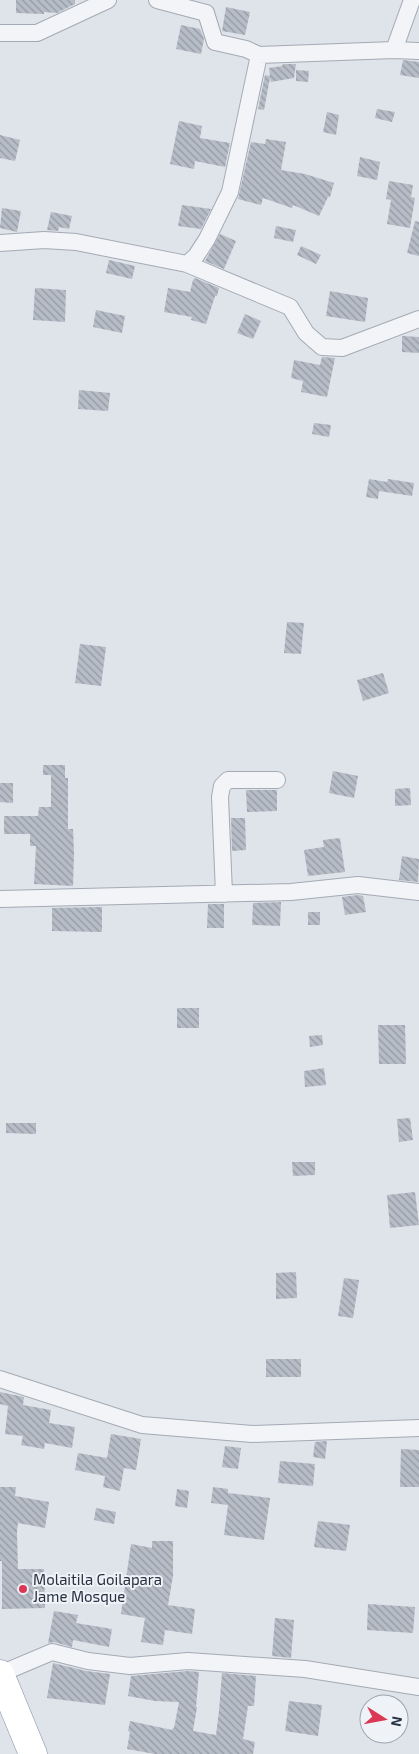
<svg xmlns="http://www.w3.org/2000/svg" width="419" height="1754" font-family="'Exo 2',sans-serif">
	<defs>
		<pattern id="building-back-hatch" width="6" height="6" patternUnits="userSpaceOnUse" patternTransform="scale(1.25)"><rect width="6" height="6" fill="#b6bdc7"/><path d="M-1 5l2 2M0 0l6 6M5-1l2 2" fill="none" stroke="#949aa3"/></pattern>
	</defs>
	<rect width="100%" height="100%" fill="#dfe3ea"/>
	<path fill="url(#building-back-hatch)" d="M16,0H75V4L57,13L44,12V14L16,13Z
		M226,7L250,12L245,35L222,31Z
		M181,25L200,29L204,39L201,54L176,49Z
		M403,60L419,62V78L400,75Z
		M283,64H296L294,78L271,82L270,78L264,110L258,109L265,75L270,76L269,68L282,66Z
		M296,70L309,71L308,82L296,81Z
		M377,109L395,112L392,122L375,118Z
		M327,112L339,115L336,135L323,132Z
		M179,121L202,126L200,138L230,143L225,167L195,161L194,169L170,164Z
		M0,135L20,140L15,161L0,158Z
		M266,139L286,142L281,170L305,174L334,183L330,197H328L319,216L293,205L292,208L263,198L261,205L238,199L251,142L265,144Z
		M360,157L380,162L377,180L357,176Z
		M389,181L413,185L411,197L415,198L410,228L387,224L391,200L386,199Z
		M182,205L211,209L201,229L178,226Z
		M2,208L21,211L17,232L0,228Z
		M51,212L72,216L69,229L59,227L58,231L47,230Z
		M415,221L419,222V256L407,253Z
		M276,226L296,230L293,242L274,238Z
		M220,234L236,241L224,269L205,261Z
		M301,246L321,255L316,264L297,255Z
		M109,260L135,266L132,279L106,273Z
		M195,278L219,288L217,296H215L206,324L191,320L192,317L164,312L168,288L190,292L193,280Z
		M35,288L66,290L65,322L33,320Z
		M330,291L368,298L365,322L326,316Z
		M96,310L125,316L122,333L93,327Z
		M245,314L261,321L253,339L237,333Z
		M402,336L419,337V353L402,352Z
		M322,357L335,358L327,397L301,392L303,381L291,378L294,360L320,365Z
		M79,390L110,393L108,411L78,409Z
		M314,423L331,425L329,437L312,434Z
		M369,479L387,482L388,479L414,483L412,496L379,491L378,499L366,497Z
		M287,622L304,623L301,654L284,653Z
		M80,644L106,647L101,686L75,683Z
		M383,673L389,693L363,701L357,680Z
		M43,765H65V778H68V829H73L74,853L73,886L34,884L36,846H30V834H4V816H38L39,807H51V775H43Z
		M333,771L358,776L354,798L329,793Z
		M0,783H13V803L0,802Z
		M410,788L411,805L395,806V789Z
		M246,790H277V811L247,812Z
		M231,818H245L246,850L232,851Z
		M340,838L345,872L308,876L304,850L324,847L323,840Z
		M402,856L419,859L418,882L399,880Z
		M358,895L363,896L366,912L345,915L342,897Z
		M281,902L280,926L252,925L253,903Z
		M208,904H224V928H207Z
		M102,907V932L52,931V908Z
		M308,912H320V925H308Z
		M177,1008H199V1028H177Z
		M378,1025H405L406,1064H379Z
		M322,1035L323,1045L310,1047L309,1036Z
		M324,1068L326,1085L305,1087L304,1071Z
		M410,1118L413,1140L399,1142L397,1119Z
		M6,1123H36V1134L6,1133Z
		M292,1162H315V1175L293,1176Z
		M415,1192L419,1225L390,1228L387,1195Z
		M296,1272L297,1298L276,1299V1273Z
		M344,1278L359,1280L353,1318L338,1316Z
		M266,1359H301V1377H266Z
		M0,1392L24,1397L23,1405L51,1410L49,1423L75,1427L72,1448L45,1443L44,1449L21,1445L23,1436L5,1434L8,1406L0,1404Z
		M111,1434L141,1439L136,1470L124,1468L120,1491L103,1487L105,1476L75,1470L78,1453L107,1458Z
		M327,1441L325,1459L313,1457L315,1442Z
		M225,1446L241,1448L238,1469L222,1467Z
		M401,1449L419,1450V1487H400Z
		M280,1461L315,1464L313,1486L278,1483Z
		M0,1487H16L15,1496L49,1502L45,1528L18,1523L17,1532L18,1569H44L45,1608L2,1609V1561H0Z
		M213,1487L228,1489V1493L270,1498L264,1540L224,1535L228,1505L211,1503Z
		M177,1489L189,1491L187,1508L175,1506Z
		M96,1508L116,1512L114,1524L94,1520Z
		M318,1521L350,1525L346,1551L314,1547Z
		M152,1541H173V1576L168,1605L195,1609L192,1634L165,1630L163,1645L141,1642L145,1618L121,1614L131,1544L152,1548Z
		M368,1604L415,1607L413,1633L367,1630Z
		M54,1611L78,1615L76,1623L112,1629L109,1647L73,1640L72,1647L54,1642L48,1643Z
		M275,1618L294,1620L291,1658L272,1656Z
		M53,1663L86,1671L110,1674L105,1705L47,1698Z
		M188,1671L199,1672L196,1707H197L193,1731L216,1735L219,1711L222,1673L256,1676L254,1706H248L243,1739L255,1742L253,1754H155L127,1749L130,1732L128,1731L130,1721L172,1730L173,1728H174L179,1702L155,1701L128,1696L131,1676Z
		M289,1701L322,1705L318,1736L285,1731Z"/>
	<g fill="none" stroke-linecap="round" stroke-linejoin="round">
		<defs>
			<path id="street" d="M157,0L206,13L215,42L246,49L259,55L394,50L412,0
				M0,33H37L108,0
				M394,50L419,51
				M0,243L44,240L76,242L187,264L196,256L207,239L230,192L259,55
				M187,264L290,307L306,333L322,347L342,348L419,319
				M224,894L220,797L222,786L228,780H277
				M0,899L291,892L358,885L419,892
				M0,1379L142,1425L252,1434L419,1428
				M0,1674L52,1652L88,1661L130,1666L188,1661L305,1669L419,1687"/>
			<path id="highway" d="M0,1674L33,1754"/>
		</defs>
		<use href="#street" stroke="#a4aab4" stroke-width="18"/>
		<use href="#highway" stroke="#8591a2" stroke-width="29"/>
		<use href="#street" stroke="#f2f4f7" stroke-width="16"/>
		<use href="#highway" stroke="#fff" stroke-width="28"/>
	</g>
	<circle fill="#da3855" stroke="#eff2f7" stroke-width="2" cx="23" cy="1589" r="5"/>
	<g text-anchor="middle" stroke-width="4" stroke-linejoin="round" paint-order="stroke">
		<g font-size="15" fill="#263142" stroke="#eff2f7" text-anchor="start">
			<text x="33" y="1585">Molaitila Goilapara<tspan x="33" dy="17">Jame Mosque</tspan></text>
		</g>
	</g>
	<g transform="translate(384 1719) rotate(101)"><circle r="24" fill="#eff2f7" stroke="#9fa5af"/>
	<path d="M0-4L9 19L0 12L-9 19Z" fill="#da3855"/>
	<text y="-8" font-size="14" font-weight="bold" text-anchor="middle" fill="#263142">N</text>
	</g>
</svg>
